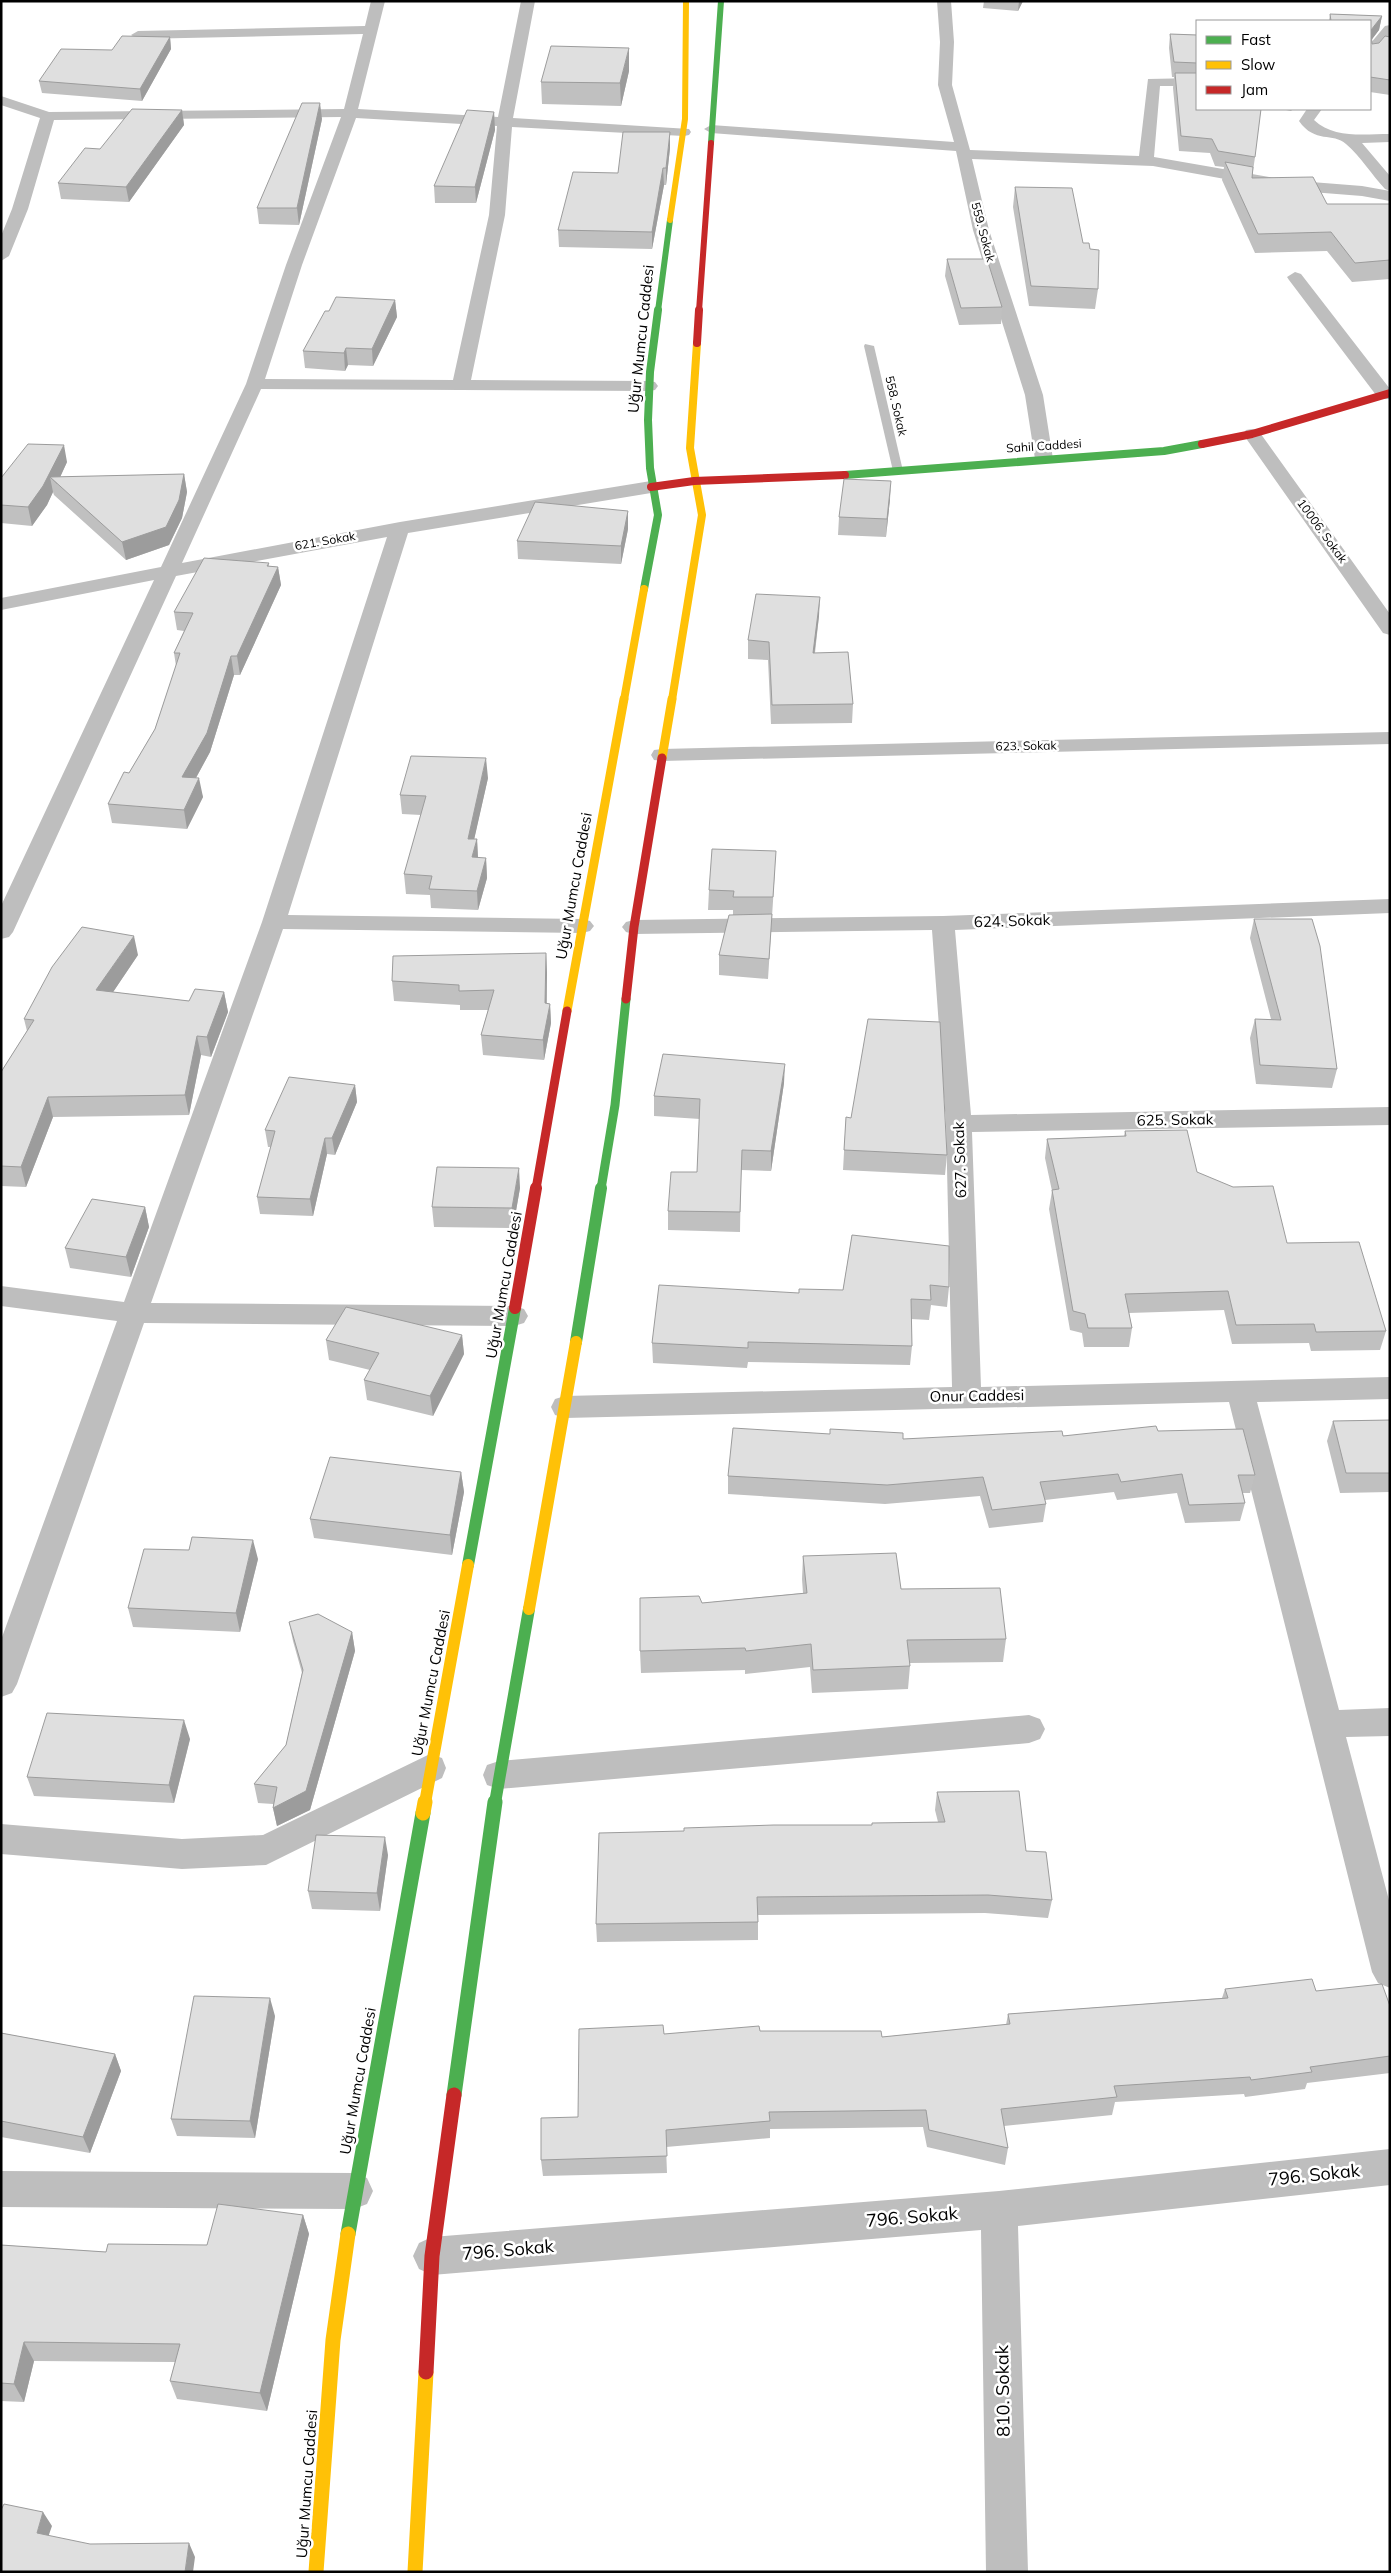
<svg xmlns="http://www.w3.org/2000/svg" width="1391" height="2573" font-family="Mulish,sans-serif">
	<rect width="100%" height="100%" fill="#fff"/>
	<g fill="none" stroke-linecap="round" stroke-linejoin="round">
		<path fill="#bebebe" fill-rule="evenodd" d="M865,344L874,346L903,471L902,473L898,474L893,471L864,346Z"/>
		<path fill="#bebebe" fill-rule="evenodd" d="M371,1H385L358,109L498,117L521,1H535L513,118L689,129L691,132L689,135L684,136L512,127L505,215L471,380L649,381L655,382L658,386L655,390L649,391L261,389L182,563L400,522L651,481L658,483L660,487L658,491L651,493L408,533L288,915L582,919L590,921L594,926L590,931L582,933L283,929L151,1303L514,1306L524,1309L528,1316L524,1323L514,1326L144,1323L17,1684L12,1693L1,1697V1640L117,1321L1,1306V1286L124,1302L262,922L387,537L176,576L13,932L9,937L1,939V906L154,580L1,610V598L161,567L246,384L286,265L341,117L54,120L28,209L9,256L1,261V236L12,209L40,118L1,105V96L49,112L344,109L363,34L138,39L131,35L138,31L365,26ZM356,118L497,126L489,215L453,380L265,379L302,265Z
			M937,1H951L954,42L952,85L970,150L1139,156L1148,79L1197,78V86H1160L1154,157L1286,180L1362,186L1390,191V201L1362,196L1286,190L1153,166L972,159L989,230L1043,395L1053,459L1051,463H1037L1035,459L1025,395L973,230L956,151L711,133L704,129L711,125L954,142L938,85L940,42Z
			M1390,25V38L1375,56L1370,57V44L1385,26Z
			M1307,109H1322L1314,120C1334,139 1364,134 1390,134V142L1362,143L1390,176V191L1385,189C1372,175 1361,157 1346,144C1333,132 1315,144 1299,121Z
			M1295,272L1301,274L1390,389V399H1379L1289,280L1287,277Z
			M1252,429L1258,430L1390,614V635L1383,633L1243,434L1246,430Z
			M1390,732V744L662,761L654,760L651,755L654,750L662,749Z
			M1390,899V913L955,930L971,1115L1390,1107V1125L972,1132L981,1387L1390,1377V1399L1257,1402L1339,1710L1390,1708V1736L1346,1737L1390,1904V1988L1378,1983L1372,1972L1229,1402L565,1418L555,1415L551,1407L555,1399L565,1396L952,1387L946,1124L932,930L634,934L626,932L622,927L626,922L634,920L943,916Z
			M1029,1715L1040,1719L1045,1729L1040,1739L1029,1743L499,1789L487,1785L483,1775L487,1765L499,1761Z
			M430,1754L442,1758L446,1768L442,1778L266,1865L182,1869L1,1854V1824L182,1839L263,1835Z
			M1390,2149V2185L1018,2226L1028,2572H986L981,2230L432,2275L419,2269L413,2256L419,2243L432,2237L999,2191Z
			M1,2171L354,2173L367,2178L373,2191L367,2204L354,2209L1,2207Z"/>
		<path stroke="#4caf50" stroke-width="6" d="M711,143L721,1
			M658,311L670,220"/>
		<path stroke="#4caf50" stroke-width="8" d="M845,475L1164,451L1202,444
			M644,589L658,515L650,468L648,420L650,372L658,310"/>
		<path stroke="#4caf50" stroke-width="9" d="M601,1189L615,1105L626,999"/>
		<path stroke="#4caf50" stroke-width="12" d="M576,1342L601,1188
			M468,1565L515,1308
			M495,1803L529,1609"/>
		<path stroke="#4caf50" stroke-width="15" d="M454,2095L495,1802
			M348,2234L423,1813"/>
		<path stroke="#ffc107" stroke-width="6" d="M670,220L685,119L686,1"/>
		<path stroke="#ffc107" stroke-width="8" d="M624,700L644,589
			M672,700L702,515L690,448L697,343"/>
		<path stroke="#ffc107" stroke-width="9" d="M662,758L672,699
			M567,1011L624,699"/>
		<path stroke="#ffc107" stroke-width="12" d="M529,1609L576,1342
			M425,1803L468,1565"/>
		<path stroke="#ffc107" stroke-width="15" d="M423,1813L425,1802
			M316,2572L333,2340L348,2234
			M415,2572L426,2372"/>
		<path stroke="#c62828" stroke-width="6" d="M699,311L711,143"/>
		<path stroke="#c62828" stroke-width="8" d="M697,343L699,310
			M1202,444L1252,434L1390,393
			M651,487L694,481L845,475"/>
		<path stroke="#c62828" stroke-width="9" d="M626,999L634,927L662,758
			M536,1189L567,1011"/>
		<path stroke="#c62828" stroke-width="12" d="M515,1308L536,1188"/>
		<path stroke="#c62828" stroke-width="15" d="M426,2372L432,2256L454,2095"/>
	</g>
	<path fill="#c0c0c0" d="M984,1H1023L1018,11L983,8Z
		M1330,14L1382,16L1379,30L1371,40L1372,44L1379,43L1390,37V95L1370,92V21H1329Z
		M1170,34L1197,35V109L1255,157L1252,178L1327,204H1390V279L1352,282L1327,251L1255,253L1222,180L1224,167L1215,166L1210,153L1179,151L1173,88L1174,77H1172L1169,48Z
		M170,37L171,49L142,101L42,93L39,81L112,50Z
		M629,71L621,106L542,104L541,82Z
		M1281,109H1293L1291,111Z
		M182,110L184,125L129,202L61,199L58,183Z
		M494,112L495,130L476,203H435L434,186Z
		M322,119L299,225L259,224L257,208Z
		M670,148L666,185H664L652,249L559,247L558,230L618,173Z
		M1015,187L1083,243L1098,289L1095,309L1029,306L1013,207Z
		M947,259L1002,307L1001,324L959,325L945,276Z
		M395,300L397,317L373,366L348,365L345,371L305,368L303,351L329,311Z
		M67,462L60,477L184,474L187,492L182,518L169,545L126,560L54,495L53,492L47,505L32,526L1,523V478Z
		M890,499L886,537L838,535L839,517Z
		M628,511V529L621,564L518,559L517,541Z
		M269,563V566L278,567L281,585L240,675H234L210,752L196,778L203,797L187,829L112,823L108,804L129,773L155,729L176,666L174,653L184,631L177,630L174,612Z
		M819,616L815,653L853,704L852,723L771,724L768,660L748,659V640Z
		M488,778L474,839H477L478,858H486L487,878L478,910L431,908L430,895L406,894L404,874L421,815L402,814L400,795Z
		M775,870L768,979L719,975V955L733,915V910H708L709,890Z
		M1254,919L1337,1069L1332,1088L1256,1084L1250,1038L1255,1019H1271L1250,938Z
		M546,953L547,973V1003L550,1004L551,1023L544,1060L483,1055L481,1035L488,1010H460V1005L394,1001L392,981Z
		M138,955L113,992L189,1001L224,992L228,1012L211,1057L201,1055L189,1115L53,1117L26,1187L1,1186V1072L27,1031L24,1019Z
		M784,1083L771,1171L741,1170L740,1232L668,1230V1211L697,1172L700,1119L654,1116V1096Z
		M355,1085L357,1102L335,1155L327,1154L313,1216L260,1214L257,1197L271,1147H268L265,1130Z
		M846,1117L947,1155L945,1175L843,1170Z
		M1125,1131L1197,1172L1287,1243L1386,1331L1380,1350L1311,1351L1309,1343L1232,1344L1224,1310L1129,1313L1132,1328L1129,1347H1084L1082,1333L1070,1330L1049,1209L1052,1191L1045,1158L1047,1139L1124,1136Z
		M520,1188L513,1228L434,1227L432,1207Z
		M145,1207L149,1227L131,1277L70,1268L65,1248Z
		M852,1235L949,1287L947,1307L931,1305L929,1320L911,1319L912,1346L910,1365L748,1362L747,1368L653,1363L652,1343L799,1293L843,1290Z
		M462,1335L464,1354L433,1416L367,1400L364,1380L370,1370L329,1360L326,1340Z
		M1390,1420V1492L1340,1493L1327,1441L1333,1421Z
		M1158,1431L1255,1475L1250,1493H1243L1245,1503L1240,1521L1185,1523L1177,1493L1117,1500L1114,1492L1045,1500L1046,1504L1043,1522L989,1528L980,1496L885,1504L728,1494V1476L903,1439L1063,1436Z
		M461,1472L464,1492L452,1555L314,1538L310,1519Z
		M803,1556L901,1589L1006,1639L1003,1662L910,1663V1666L908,1689L812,1693L810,1667L745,1674V1670L641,1673L640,1651L702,1603L803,1593L802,1579Z
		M258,1559L240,1632L133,1627L128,1608Z
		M289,1622L352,1632L355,1651L310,1810L277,1826L273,1808V1804L258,1803L254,1784L286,1745L302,1673L293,1641Z
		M190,1739L174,1803L34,1796L27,1777Z
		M937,1792L1026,1851L1052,1900L1048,1918L985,1913L758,1915V1940L597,1942L596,1924L684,1831L872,1825L938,1822L935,1810Z
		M388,1855L380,1911L312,1909L308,1891Z
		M1225,1989L1316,1991L1390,2006V2073L1307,2083L1305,2089L1245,2097L1244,2094L1115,2102L1112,2115L1004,2126L1008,2148L1005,2165L927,2147L923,2127L770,2129V2138L666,2147L667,2173L543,2176L541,2160L578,2117L664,2034L760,2031L882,2037L1006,2025L1008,2014L1222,1998Z
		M275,2016L255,2138L177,2136L171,2119Z
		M1,2033L115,2054L121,2071L90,2153L1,2137Z
		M303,2215L309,2234L267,2411L177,2399L170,2381L175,2362L34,2361L24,2402L1,2401V2245L106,2252L207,2245Z"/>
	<path fill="#9c9c9c" d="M1019,1H1023L1018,11Z
		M1382,16L1379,30L1370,42L1371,30Z
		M170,37L171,49L142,101L140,89Z
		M629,48V71L621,106L620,83Z
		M320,103L322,119L299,225L297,208Z
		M182,110L184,125L129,202L126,187Z
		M494,112L495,130L476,203L475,187Z
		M670,132V148L666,185V168Z
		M663,168L664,185L652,249V232Z
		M395,300L397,317L373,366L372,349Z
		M346,348L348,365L345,371L344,353Z
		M64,445L67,462L57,484L50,477L53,492L47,505L32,526L28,507Z
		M184,474L187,492L182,518L169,545L126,560L122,542Z
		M891,481L890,499L886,537L887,519Z
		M628,511V529L621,564V546Z
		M278,567L281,585L240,675L237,656Z
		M820,597L819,616L812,672L813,653Z
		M231,656L234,675L210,752L186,796L182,777Z
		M486,758L488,778L470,858L468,839Z
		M199,778L203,797L187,829L184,810Z
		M477,839L478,858L472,857Z
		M486,858L487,878L478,910L477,891Z
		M134,936L138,955L101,1010L96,990Z
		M546,953L547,973L546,1023L545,1003Z
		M224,992L228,1012L211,1057L207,1037Z
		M550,1004L551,1023L544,1060L543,1040Z
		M197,1036L201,1055L189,1115L185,1095Z
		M785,1064L784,1083L771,1171V1151Z
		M355,1085L357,1102L335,1155L332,1138Z
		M48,1097L53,1117L26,1187L21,1167Z
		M325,1138L327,1154L313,1216L310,1199Z
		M519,1168L520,1188L513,1228L512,1208Z
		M145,1207L149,1227L131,1277L126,1257Z
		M462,1335L464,1354L433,1416L430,1396Z
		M461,1472L464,1492L452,1555L450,1535Z
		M253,1540L258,1559L240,1632L236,1613Z
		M352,1632L355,1651L310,1810L277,1826L273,1808Z
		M184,1720L190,1739L174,1803L169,1785Z
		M385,1837L388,1855L380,1911L377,1893Z
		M270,1998L275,2016L255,2138L250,2121Z
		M115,2054L121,2071L90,2153L83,2137Z
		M303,2215L309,2234L267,2411L260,2393Z
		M24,2342L34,2361L24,2402L14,2384Z
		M43,2512L52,2526L45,2546L37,2533Z
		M189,2543L195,2557L193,2572H185Z"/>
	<path fill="#dfdfdf" stroke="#9c9c9c" d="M1330,14L1382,16L1371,30L1372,44L1379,43L1385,36L1390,37V80L1370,77V21H1331Z
		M1170,34L1197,35V63L1174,62Z
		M122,36L170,37L140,89L39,81L61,49L112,50Z
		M551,46L629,48L620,83L541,82Z
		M1175,73H1197V109H1261L1255,157L1218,151L1212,139L1181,136Z
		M302,103H320L297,208H257Z
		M132,109L182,110L126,187L58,183L85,148L100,149Z
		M467,110L494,112L475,187L434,186Z
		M623,132H670L666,168H663L652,232L558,230L573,172L618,173Z
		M1225,162L1253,167L1252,178L1313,177L1327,204H1390V260L1355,263L1331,232L1258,234Z
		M1015,187L1072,188L1083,243H1089L1090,249L1099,250L1098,289L1031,286Z
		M947,259H987L1002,307L961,308Z
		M336,297L395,300L372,349L346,348L344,353L303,351L325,311H329Z
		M28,444L64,445L43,486L28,507L1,505V478Z
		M184,474L179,500L166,527L122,542L50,477Z
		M844,479L891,481L887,519L839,517Z
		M535,502L628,511L621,546L517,541Z
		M204,558L269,563L267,566L278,567L237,656H231L207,733L182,777L199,778L184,810L108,804L124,772L129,773L155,729L180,653H174L193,613L174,612Z
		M756,594L820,597L813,653L848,652L853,704L772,705L769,642L748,640Z
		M411,756L486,758L468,839H477L472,857L486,858L477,891L429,889L432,876L404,874L426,796L400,795Z
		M712,849L776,851L773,897H733L734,891L709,890Z
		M772,914L769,959L719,955L729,915Z
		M1254,919H1312L1320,946L1337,1069L1260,1065L1255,1019L1281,1020Z
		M82,927L134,936L96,990L189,1001L195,989L224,992L207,1037L197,1036L185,1095L48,1097L21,1167L1,1166V1072L34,1020L24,1019L52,967Z
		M546,953L545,1003L550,1004L543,1040L481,1035L494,990L459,991V985L392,981L393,956Z
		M868,1019L940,1022L947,1155L844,1150L846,1117L851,1118Z
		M663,1054L785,1064L771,1151L742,1150L740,1212L668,1211L671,1172H697L700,1099L654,1096Z
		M289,1077L355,1085L332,1138H325L310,1199L257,1197L275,1131L265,1130Z
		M1187,1130L1197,1172L1233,1187L1273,1186L1287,1243L1359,1242L1386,1331L1316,1332L1314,1324L1236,1325L1228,1291L1125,1294L1132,1328H1088L1085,1314L1073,1311L1052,1190L1059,1189L1047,1139L1126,1136L1125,1131Z
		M437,1167L519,1168L512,1208L432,1207Z
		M92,1199L145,1207L126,1257L65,1248Z
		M852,1235L949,1246V1287L930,1285L931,1300L911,1299L912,1346L748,1342V1348L652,1343L659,1285L799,1293V1289L843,1290Z
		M346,1307L462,1335L430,1396L364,1380L379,1353L326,1340Z
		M1390,1420V1473H1346L1333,1421Z
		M1156,1426L1158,1431L1243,1429L1255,1475H1238L1245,1503L1189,1505L1182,1474L1121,1482L1118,1474L1040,1482L1046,1504L992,1510L983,1477L887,1485L728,1476L733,1428L830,1434V1429L903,1433V1439L1062,1431L1063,1436Z
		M330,1457L461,1472L450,1535L310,1519Z
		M192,1537L253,1540L236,1613L128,1608L144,1549L189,1550Z
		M896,1553L901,1589L1000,1588L1006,1639L907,1640L910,1666L813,1670L811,1644L746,1651L745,1648L640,1651V1598L699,1596L702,1603L807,1593L803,1556Z
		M318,1614L352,1632L306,1791L273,1808L277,1787L254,1784L286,1745L303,1670L289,1622Z
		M47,1713L184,1720L169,1785L27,1777Z
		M1019,1791L1026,1851L1046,1852L1052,1900L988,1895L757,1897L758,1922L596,1924L599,1833L684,1831V1828L774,1825H872V1823L945,1822L937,1792Z
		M316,1835L385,1837L377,1893L308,1891Z
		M1312,1979L1316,1991L1382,1984L1390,2006V2056L1310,2067L1312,2072L1251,2080L1250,2077L1114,2086L1117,2097L1001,2109L1008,2148L929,2130L926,2110L769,2112L770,2121L666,2130L667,2156L541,2160V2118L578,2117L579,2029L663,2025L664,2034L759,2026L760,2031H881L882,2037L1010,2024L1008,2014L1228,1998L1225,1989Z
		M194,1996L270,1998L250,2121L171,2119Z
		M1,2033L115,2054L83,2137L1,2121Z
		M218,2204L303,2215L260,2393L170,2381L180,2344L24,2342L14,2384L1,2383V2245L106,2252L108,2244L207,2245Z
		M4,2504L43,2512L37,2533L90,2544L189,2543L185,2572H1V2510Z"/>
	<g text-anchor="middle" stroke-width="5" stroke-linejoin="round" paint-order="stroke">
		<g font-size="12" fill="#000" stroke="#fff">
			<text transform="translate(983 232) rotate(75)" y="4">559. Sokak</text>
			<text transform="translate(896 406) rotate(77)" y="4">558. Sokak</text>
			<text transform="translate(1044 446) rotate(-4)" y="4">Sahil Caddesi</text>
			<text transform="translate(1322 531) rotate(54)" y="4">10006. Sokak</text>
			<text transform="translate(325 541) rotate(-10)" y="4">621. Sokak</text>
			<text transform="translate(1026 746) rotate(-1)" y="4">623. Sokak</text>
		</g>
		<g font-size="15" fill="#000" stroke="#fff">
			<text transform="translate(641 339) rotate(-84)" y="5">Uğur Mumcu Caddesi</text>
			<text transform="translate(574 886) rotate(-80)" y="5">Uğur Mumcu Caddesi</text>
			<text transform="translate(1012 921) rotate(-2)" y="5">624. Sokak</text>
			<text transform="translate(1175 1120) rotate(-1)" y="5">625. Sokak</text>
			<text transform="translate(960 1160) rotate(-92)" y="5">627. Sokak</text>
			<text transform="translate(504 1285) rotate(-80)" y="5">Uğur Mumcu Caddesi</text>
			<text transform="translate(977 1396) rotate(-1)" y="5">Onur Caddesi</text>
			<text transform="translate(431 1683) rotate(-79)" y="5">Uğur Mumcu Caddesi</text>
			<text transform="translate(358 2081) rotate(-80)" y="5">Uğur Mumcu Caddesi</text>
			<text transform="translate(307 2484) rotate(-86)" y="5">Uğur Mumcu Caddesi</text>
		</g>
		<g font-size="18" fill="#000" stroke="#fff">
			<text transform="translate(1314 2175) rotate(-6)" y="6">796. Sokak</text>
			<text transform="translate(912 2217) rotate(-5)" y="6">796. Sokak</text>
			<text transform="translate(508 2250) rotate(-5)" y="6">796. Sokak</text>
			<text transform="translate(1003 2391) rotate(-91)" y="6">810. Sokak</text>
		</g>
	</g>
	<rect width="1391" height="2573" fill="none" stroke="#000000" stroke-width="5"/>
	<rect x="1196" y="20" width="175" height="90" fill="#ffffff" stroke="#999999"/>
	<rect x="1206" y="36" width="25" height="8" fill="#4caf50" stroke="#999999"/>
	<text x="1241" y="45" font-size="15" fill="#000000">Fast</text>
	<rect x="1206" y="61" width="25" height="8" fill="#ffc107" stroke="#999999"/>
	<text x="1241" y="70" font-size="15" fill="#000000">Slow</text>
	<rect x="1206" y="86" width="25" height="8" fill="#c62828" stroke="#999999"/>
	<text x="1241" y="95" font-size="15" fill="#000000">Jam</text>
</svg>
